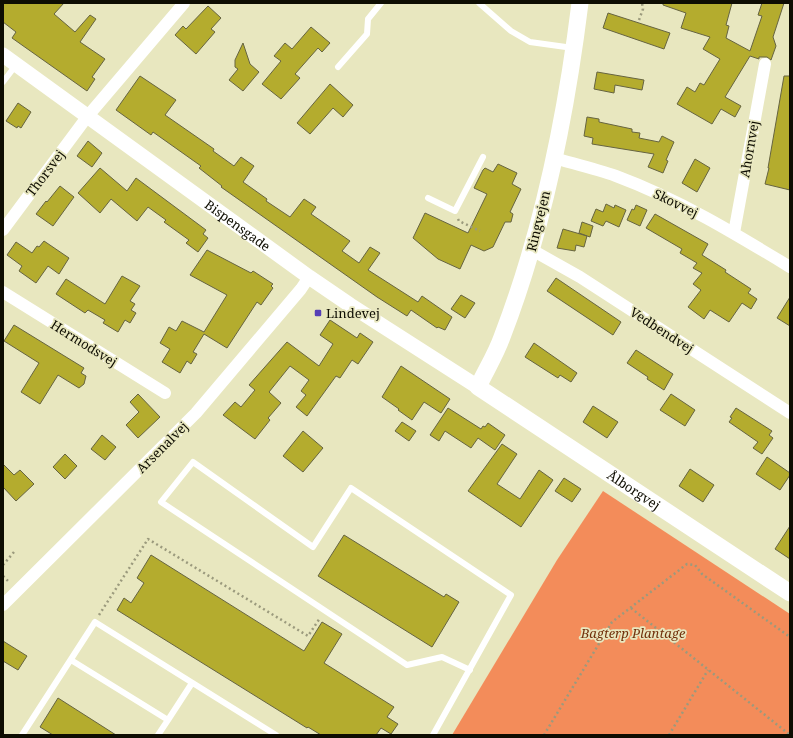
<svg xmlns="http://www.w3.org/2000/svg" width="793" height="738" font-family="'Noto Serif',serif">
	<rect width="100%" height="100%" fill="#e8e7bf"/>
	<path fill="#f38c5a" d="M603,491L790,614V735H452L557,560Z"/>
	<path fill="#b4ac2e" stroke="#666441" d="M3,3H64L54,14L75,32L90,15L96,19L80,42L105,59L92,77L95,79L87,91L12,38L16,32L3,22Z
		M663,3H732L726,25L729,26L726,38L750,51L762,16L758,15L762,3H784L773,37L776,46L771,60L767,57H759V59L750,56L725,97L741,106L735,117L721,109L712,124L677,104L687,87L695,92L700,83L704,85L720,59L703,49L710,37L681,28L686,13L663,5Z
		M208,6L221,18L211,29L215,32L196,54L175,35L183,26L186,29Z
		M608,13L670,33L664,49L603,28Z
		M311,27L330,43L322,52L318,48L295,74L300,78L281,99L262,84L281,61L274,56L285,43L292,49Z
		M243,43L250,64L259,72L243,91L229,80L238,69L235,67V60Z
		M597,72L644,80L642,90L615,85L614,93L594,89Z
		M140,76L176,100L165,115L214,149L213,151L234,166L241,157L254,166L243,182L267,199L266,201L290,217L304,199L316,207L311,214L350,241L342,251L359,263L370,247L380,253L368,270L418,302L422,296L452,317L445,330L438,327L437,328L411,310L407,316L377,297L221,187L222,186L199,168L201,166L153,132L151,135L116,110Z
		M784,76H790V190L765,184L769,168H768Z
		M330,84L353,105L343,117L333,108L310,134L297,123Z
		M18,103L31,112L21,128L18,126L17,128L6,121Z
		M587,117L599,119V122L632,129V132L640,133L639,138L659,142L662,136L674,142L666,160L668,161L663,173L648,167L654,154L592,144L593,138L584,136Z
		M88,141L102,153L92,167L77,156Z
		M695,159L710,168L697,192L682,183Z
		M498,164L517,173L512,184L521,189L510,212L513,214L511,222H505L493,247L484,251L471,245L460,269L438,259L413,238L425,213L468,233L487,194L474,188L483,170L485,168L493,172Z
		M100,168L127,191L136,178L206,230L203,234L208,238L198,252L186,243L189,240L164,222L166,220L148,207L137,221L111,199L100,213L78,193Z
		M60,186L74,197L53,226L36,214L46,201L47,202Z
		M606,204L614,208L615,205L626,210L619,227L606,221L603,226L591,221L596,209L603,212Z
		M636,205L647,210L640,226L627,220L632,209L634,210Z
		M655,214L708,244L702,255L726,270L725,272L751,289L748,293L757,299L751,309L742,303L729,322L710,310L704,319L688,307L701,290L693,284L702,273L693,268L697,263L680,253L682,249L646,228Z
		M582,222L593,226L590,237L579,233Z
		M563,229L587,236L584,247L576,245L575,251L557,248Z
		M44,241L69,258L59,274L48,266L36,283L19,271L22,266L7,255L16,242L32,253L37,246L39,247Z
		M207,250L251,273L253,271L273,284L271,286L273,288L261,305L257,302L227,348L204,334L193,352L197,354L191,364L187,361L180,373L162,362L170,349L160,343L169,327L176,331L182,321L204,332L227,295L190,275Z
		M122,276L140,286L130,301L135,304L131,310L136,313L130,323L125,320L118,332L103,323L105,320L88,310L85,313L56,294L66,279L105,304Z
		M556,278L621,322L613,335L547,291Z
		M461,295L475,303L465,318L451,309Z
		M790,297V326L777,318Z
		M330,320L357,338L360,333L373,342L358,364L352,360L340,378L336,376L307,416L296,407L306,395L301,391L309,380L290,366L269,392L281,403L268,418L270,420L255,439L223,415L235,402L241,407L255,390L249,385L287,342L319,366L333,344L320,335Z
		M14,325L84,368L81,373L86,376L84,384L79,388L58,375L40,404L21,392L39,363L4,341Z
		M534,343L577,373L571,382L560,375L558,378L525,357Z
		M636,350L673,374L664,390L647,379L648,377L627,363Z
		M401,366L450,399L441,413L424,402L412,420L398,410L399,409L382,397Z
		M138,394L160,417L138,438L126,425L139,412L130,402Z
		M671,394L695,410L685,426L660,410Z
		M593,406L618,422L607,438L583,422Z
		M448,408L481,429L483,426L485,427L488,423L505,435L495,450L478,438L471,448L445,431L439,441L430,435Z
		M736,408L772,431L769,435L773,438L762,454L753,448L758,442L729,422L732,418L730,417Z
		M402,422L416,431L409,441L395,431Z
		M303,431L323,448L303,472L283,456Z
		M102,435L116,447L105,460L91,449Z
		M502,444L517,454L497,484L520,499L539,470L553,480L521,527L468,491Z
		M65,454L77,466L65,479L53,467Z
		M767,457L790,473V475L780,490L756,474Z
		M3,464L14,475L20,470L34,484L16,501L3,487Z
		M690,469L714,485L703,502L679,486Z
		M564,478L581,489L572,502L555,491Z
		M790,526V559L775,549Z
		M344,535L444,597L446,594L459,602L432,647L318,576Z
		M151,555L304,651L322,622L342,634L324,663L394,707L387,717L398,724L391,734L381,728L376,735H321L308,727L307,728L117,610L124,598L131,603L144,583L137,578Z
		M3,641L27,656L18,670L3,661Z
		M58,698L116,735H53L40,727Z"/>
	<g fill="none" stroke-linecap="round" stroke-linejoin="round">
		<path stroke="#9b9a7d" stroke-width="2.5" stroke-dasharray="2 3" stroke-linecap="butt" d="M639,20L643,9L642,3
			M458,219L459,221L480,231
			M3,565L14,552
			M3,576L9,582
			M631,608L790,735
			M99,615L148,539L308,636L320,618
			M544,735L612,622L687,564L695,565L702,574L790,637
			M669,735L708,670"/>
		<path stroke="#fff" stroke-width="6" d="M479,3L511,31L530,42L573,48
			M338,67L367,34L368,19L381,3
			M3,82L16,65
			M428,198L455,211L483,157
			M71,660L168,720L158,735
			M168,720L192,683
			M22,735L95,622L276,735
			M433,735L511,595L351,488L313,547L193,462L161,502L407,665L442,657L470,670"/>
		<path stroke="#fff" stroke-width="12" d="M554,158C575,164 596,169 616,176C678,199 734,233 790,267
			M3,230L87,117L184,3
			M734,233L765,64
			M532,250L580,277L790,413
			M3,292L165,393
			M3,605L196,413L301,289L309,277"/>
		<path stroke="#fff" stroke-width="15" id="s1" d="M3,55L309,277L350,305L478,387"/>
		<path stroke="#fff" stroke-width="17" id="s2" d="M580,3C566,116 543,231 502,337C496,354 486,370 478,387L790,593"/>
	</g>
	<rect fill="#563fb6" stroke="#e8e7bf" stroke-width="1.5" x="314" y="309" width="8" height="8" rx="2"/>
	<g text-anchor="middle" stroke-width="3.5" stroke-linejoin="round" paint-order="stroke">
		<g font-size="13" fill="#0e0d02" stroke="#e8e7bf">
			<text transform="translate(749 149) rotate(-80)" y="5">Ahornvej</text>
			<text transform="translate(45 173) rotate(-53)" y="5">Thorsvej</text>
			<text transform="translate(676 203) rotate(26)" y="5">Skovvej</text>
			<text transform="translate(538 221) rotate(-76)" y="5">Ringvejen</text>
			<text dy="5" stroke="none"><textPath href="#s1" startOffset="290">Bispensgade</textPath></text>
			<text transform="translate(662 330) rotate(33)" y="5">Vedbendvej</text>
			<text transform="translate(84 343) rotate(32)" y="5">Hermodsvej</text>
			<text transform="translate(162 447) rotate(-45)" y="5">Arsenalvej</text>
			<text dy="5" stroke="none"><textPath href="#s2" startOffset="586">Ålborgvej</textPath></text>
		</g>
		<g font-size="13" fill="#0e0d02" stroke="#e8e7bf" text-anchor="start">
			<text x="326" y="318">Lindevej</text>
		</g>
		<g font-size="13" font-style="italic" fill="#71300b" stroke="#e8e7bf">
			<text x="633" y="638">Bagterp Plantage</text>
		</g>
	</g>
	<rect width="793" height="738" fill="none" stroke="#0e0d02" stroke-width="8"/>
</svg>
